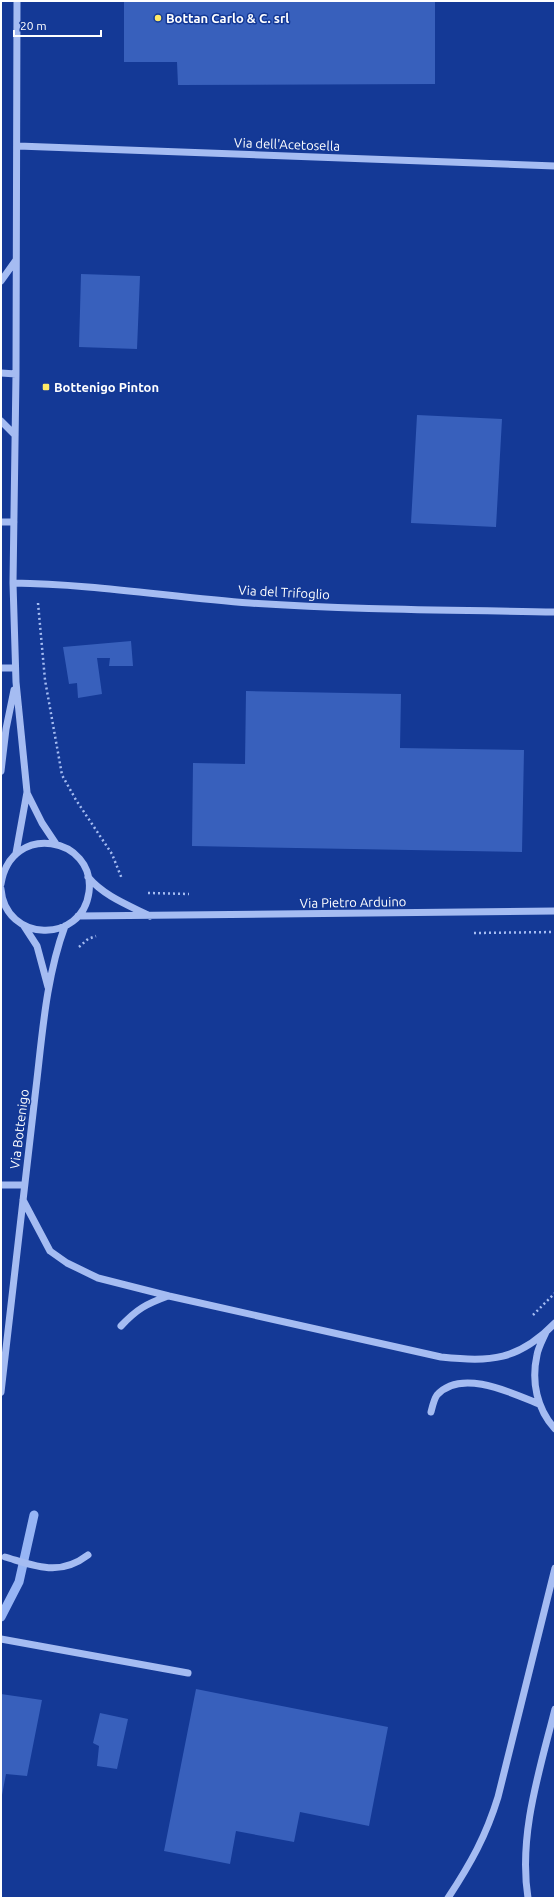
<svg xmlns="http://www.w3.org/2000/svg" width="556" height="1899" font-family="Ubuntu,sans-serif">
	<rect width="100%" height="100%" fill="#143996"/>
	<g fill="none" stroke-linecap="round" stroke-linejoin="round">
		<path stroke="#97b5f5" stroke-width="9" d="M1,1617L19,1582L34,1515"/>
	</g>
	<path fill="#3860bc" d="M124,1H435V84L178,85L177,62H124Z
		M81,274L140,276L137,349L79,347Z
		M417,415L502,419L496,527L411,523Z
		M131,641L133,666H109L110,658H97L102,694L78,698L77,683L69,684L63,647Z
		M246,691L401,694L400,748L524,750L522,852L192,846L193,763L245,764Z
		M196,1689L388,1727L369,1826L300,1812L294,1842L236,1831L230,1864L164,1851Z
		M1,1694L42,1700L27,1776L6,1774L2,1795Z
		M100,1713L128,1719L117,1769L97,1766L99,1746L93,1743Z"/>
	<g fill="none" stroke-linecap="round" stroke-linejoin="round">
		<path stroke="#a5bcf2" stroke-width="2.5" stroke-dasharray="2 3" stroke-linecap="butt" d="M38,603L45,680L62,775L76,800L112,854L122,879
			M148,893L189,894
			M474,933L555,932
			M79,947L88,939L96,936
			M533,1315L555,1293"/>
		<path stroke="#a5bcf2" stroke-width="7" d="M18,146L555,166
			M1,281L16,260
			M1,373L16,374
			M1,421L15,435
			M1,522H14
			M13,583C92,584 171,597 250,603C352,610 454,610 555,612
			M1,668H15
			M1,771L6,729L14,690
			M27,793L42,823L56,844
			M16,853L27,792L16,682L13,583L16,374L17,1
			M88,877C104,896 128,905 150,916
			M1,884C11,821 96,837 89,892C82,945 5,942 1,889
			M78,916L555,911
			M24,926L37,946L48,987
			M1,1185H24
			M23,1200L50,1251L67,1263L98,1278L169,1296L441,1357C491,1362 518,1361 555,1323
			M121,1326C137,1309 146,1304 168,1296
			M546,1332C543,1339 538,1348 537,1355C531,1382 537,1409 555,1429
			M1,1392C12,1294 23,1195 35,1096C42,1040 45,980 65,926
			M431,1412C432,1408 434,1399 437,1395C461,1368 512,1393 539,1404
			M5,1557C36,1566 59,1577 88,1555
			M1,1639L188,1673
			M448,1898C471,1863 486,1836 498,1797L555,1568
			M528,1898C518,1835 540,1769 555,1709"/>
	</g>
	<g fill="#ffea66" stroke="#143996" stroke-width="1.5">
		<circle cx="158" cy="18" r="4"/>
		<rect x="42" y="383" width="8" height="8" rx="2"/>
	</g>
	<g text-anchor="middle" stroke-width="3" stroke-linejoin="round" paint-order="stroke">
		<g font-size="13" font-weight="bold" fill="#fff" stroke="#143996" text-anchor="start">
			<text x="166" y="23">Bottan Carlo &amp; C. srl</text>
			<text x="54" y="392">Bottenigo Pinton</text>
		</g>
		<g font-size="13" fill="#fff" stroke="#143996">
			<text transform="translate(287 144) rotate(2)" y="5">Via dell'Acetosella</text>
			<text transform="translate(284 592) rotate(3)" y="5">Via del Trifoglio</text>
			<text transform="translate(353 902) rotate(-1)" y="5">Via Pietro Arduino</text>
			<text transform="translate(19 1129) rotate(-83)" y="5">Via Bottenigo</text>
		</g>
	</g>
	<rect width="556" height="1899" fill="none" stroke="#ffffff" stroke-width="4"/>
	<path d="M14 30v6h87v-6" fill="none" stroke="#ffffff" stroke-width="2"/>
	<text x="20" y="30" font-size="12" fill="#ffffff" stroke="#143996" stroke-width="3" paint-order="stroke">20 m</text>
</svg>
